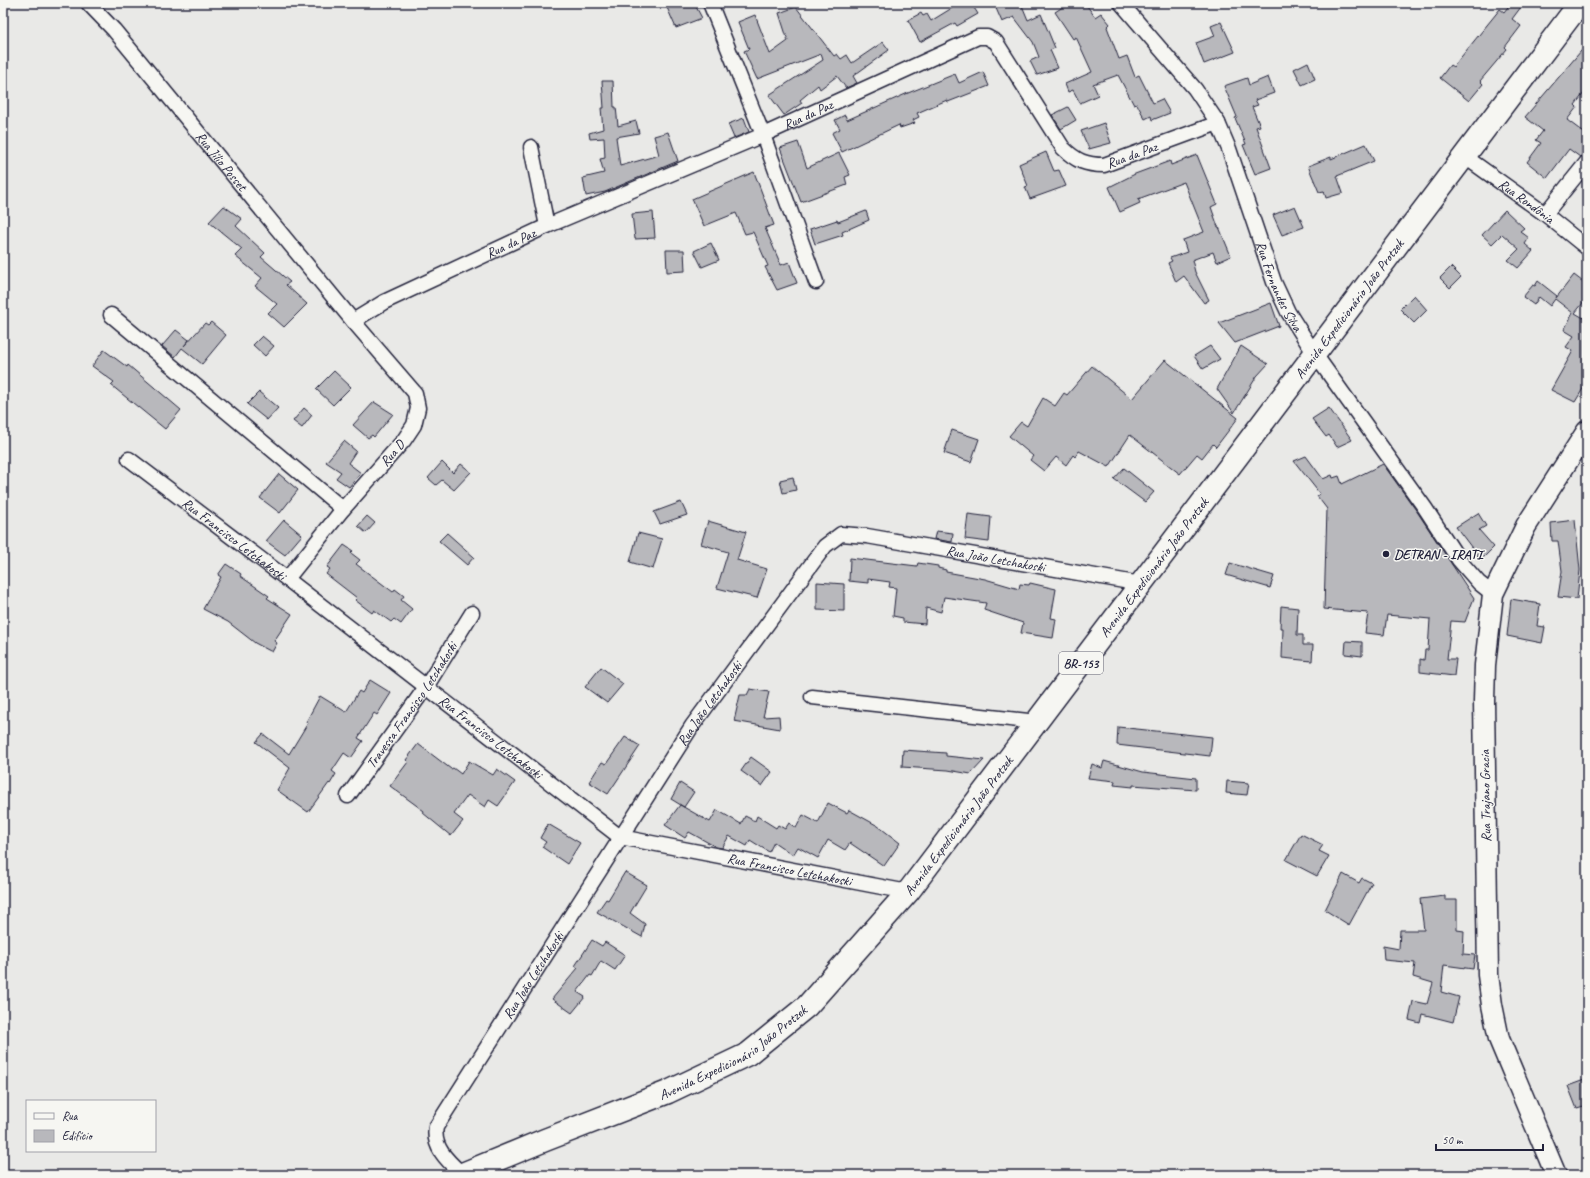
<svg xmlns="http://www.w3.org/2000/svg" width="1590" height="1178" font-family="Caveat,sans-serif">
	<rect width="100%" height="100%" fill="#e9e9e7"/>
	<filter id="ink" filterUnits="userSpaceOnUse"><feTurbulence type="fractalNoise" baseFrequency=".025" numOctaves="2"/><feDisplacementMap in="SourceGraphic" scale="8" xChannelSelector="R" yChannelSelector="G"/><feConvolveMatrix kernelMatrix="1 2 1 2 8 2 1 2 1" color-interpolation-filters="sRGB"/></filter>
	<g filter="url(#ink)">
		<path fill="#b8b8bc" stroke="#22223b" d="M665,3H694L702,18L676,28Z
			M949,3H971L978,14L957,26L955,23L920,42L908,20L921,13L923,16L927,14L931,21L952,8Z
			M1003,3H1021L1028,20L1041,14L1055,48L1050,50L1058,68L1037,75L1030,61L1039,57L1033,42L1014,17L1002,22L995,6Z
			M1069,3H1085L1095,17L1101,13L1110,24L1107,27L1119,59L1127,56L1135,77L1139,75L1153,103L1162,99L1170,113L1152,120L1151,116L1145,119L1137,104L1134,105L1118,75L1093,84L1098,95L1080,103L1073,90L1068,92L1065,84L1092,72L1076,37L1073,39L1055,12Z
			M1511,3H1524L1512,19L1521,26L1505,47L1507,49L1480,81L1483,84L1469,101L1440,78L1450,65L1453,67L1500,9L1504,12Z
			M796,7L834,56L837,54L841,59L847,55L852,63L883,42L889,50L853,76L857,83L846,88L837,76L820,89L818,85L800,100L802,103L784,115L769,95L823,60L821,54L757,79L744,51L749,49L738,22L755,15L770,54L788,41L779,13Z
			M1221,22L1235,52L1204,64L1196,43L1215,36L1211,26Z
			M1587,44V89L1575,105L1577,107L1567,120L1587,135V150L1580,157L1569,149L1547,178L1527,162L1541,143L1536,140L1543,131L1525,117Z
			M1308,62L1315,79L1302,85L1294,69Z
			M983,72L989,86L948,102L947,100L917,113L919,117L913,120L915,123L900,128L899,125L842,152L832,133L840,129L835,120L845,115L847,120L908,93L955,74L959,83Z
			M1268,77L1274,93L1255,100L1258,105L1252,107L1260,126L1256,127L1271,168L1255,174L1243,145L1246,144L1235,118L1237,117L1224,86L1247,78L1249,85Z
			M602,81H613L614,107H616L618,126L636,121L639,133L616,137L620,166L659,155L654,136L668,132L678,161L605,192L586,196L583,178L604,173L600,159L605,158L604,138L590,139L589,133L603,129L601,108H604Z
			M1068,107L1076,120L1061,129L1052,115Z
			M744,118L749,132L734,138L728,124Z
			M1104,123L1111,143L1089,149L1081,131Z
			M798,142L807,168L839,153L850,175L845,177L847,185L801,202L780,148Z
			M1366,144L1374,161L1337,176L1343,193L1326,198L1324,191L1319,192L1308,166L1331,157V159Z
			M1046,152L1054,171L1059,170L1066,186L1030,199L1025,187L1028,186L1019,164Z
			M1197,155L1217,204L1211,207L1218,227H1219L1231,256L1217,262L1213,252L1192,260L1195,272L1209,300L1204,303L1184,276L1176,282L1168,263L1172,261L1170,258L1187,252L1183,240L1204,232L1184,182L1138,199L1140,203L1120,212L1109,187L1135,174L1170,161L1171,165Z
			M754,172L774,225L765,228L781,265L789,262L797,283L777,290L765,267L768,266L753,232L745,234L736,213L704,226L692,199Z
			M224,206L242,219L236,226L265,253L261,257L290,282L286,285L307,304L284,327L268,313L277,304L255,286L262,278L235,256L242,249L209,222Z
			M1295,206L1304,227L1282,235L1273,215Z
			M1505,210L1524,228L1520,231L1529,238L1525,244L1533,251L1518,268L1508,260L1519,249L1502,234L1492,244L1482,235Z
			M866,211L869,220L842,232L843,235L815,244L810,229L837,220L838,222Z
			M653,212L655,238L635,239L632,214Z
			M711,243L719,260L702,267L694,251Z
			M666,250H684L685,271L667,272Z
			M1451,267L1461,277L1450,288L1440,278Z
			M1574,275L1587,285V298L1575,313L1587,320V382L1575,402L1551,390L1573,351L1566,347L1574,336L1564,330L1573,313L1555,299L1550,306L1539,297L1534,305L1523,297L1533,285L1535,286L1538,281L1557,296L1556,298Z
			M1414,295L1427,310L1414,323L1400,309Z
			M1271,303L1279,326L1235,343L1219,323Z
			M211,322L226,335L202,364L182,348L175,357L162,346L176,330L189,340L184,346L205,323L208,325Z
			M262,336L274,346L265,356L253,345Z
			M1210,346L1220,359L1203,369L1194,356Z
			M1241,346L1268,364L1257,376L1234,413L1217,389Z
			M104,350L127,367L128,365L181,410L165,429L111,385L114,382L92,366Z
			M1165,360L1238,418L1216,447L1213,444L1202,458L1197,454L1180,474L1130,435L1109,467L1079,451L1075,457L1073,455L1066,465L1056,457L1044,471L1030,460L1033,456L1009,436L1021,422L1027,426L1043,398L1055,406L1064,393L1067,395L1092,366L1132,399Z
			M334,371L351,387L333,405L316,389Z
			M259,392L278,408L267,420L247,404Z
			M374,402L393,414L374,437L372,435L368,438L353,425Z
			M304,408L312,415L302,428L293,421Z
			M1329,408L1352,440L1337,447L1329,435L1326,437L1312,419Z
			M952,430L979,439L971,462L944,453Z
			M344,441L356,451L348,463L361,473L349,487L336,478L341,472L326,462Z
			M1306,456L1323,479L1332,475L1333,478L1339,476L1342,484L1383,464L1418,513L1474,598L1465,622L1451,621L1447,659H1456L1454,676L1420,672V659L1424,660L1425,650H1428L1430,619L1387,615L1384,635L1365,633L1368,613L1324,609L1327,509L1317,496L1320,494L1294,461Z
			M442,462L453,473L461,464L471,472L454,490L442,480L436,485L428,478Z
			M1124,468L1154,492L1145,502L1114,479Z
			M279,474L298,490L280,513L260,498Z
			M793,477L796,490L783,493L780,480Z
			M681,502L687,515L660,524L654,512Z
			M1478,513L1486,526L1479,530L1494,547L1481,560L1456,527Z
			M968,514L991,517L989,542L965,539Z
			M367,516L375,523L366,533L358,526Z
			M284,520L302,535L285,555L266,541Z
			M1575,520L1580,570L1577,599L1558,597L1562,571L1558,541H1552L1551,523Z
			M708,521L746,532L737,560L767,569L757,598L717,588L728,552L701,544Z
			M936,531L953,533L952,542L934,539Z
			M447,533L474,557L467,565L439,541Z
			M638,533L662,539L653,569L630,562Z
			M344,545L353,551L351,553L360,560L356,564L393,592L395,589L404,596L401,600L412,609L401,624L394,619L391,622L374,610L372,613L355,600L357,598L326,574L330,569L327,567Z
			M850,558L917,566L918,563L938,566V568L946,570V572L985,579L1019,589L1020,584L1029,585L1030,583L1056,589L1051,618L1056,619L1053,638L1021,633L1023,623L984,610L986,603L944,597L941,612L926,608L925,624L903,622V618L893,616L896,588L889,587L890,582L868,579V583L849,581Z
			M1230,563L1274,576L1270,588L1226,575Z
			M226,564L241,574L240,576L269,596L267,598L292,614L274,641L277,643L272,652L255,643L228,622L203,609L221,577L218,575Z
			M817,582L844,584V611L817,610Z
			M1511,599L1540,604L1537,626L1545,627L1542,643L1507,636Z
			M1281,606L1298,608L1297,635H1303V645H1313L1312,661L1282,658L1283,628H1280Z
			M1346,641L1362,642V656L1345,654Z
			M601,667L623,684L607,703L585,687Z
			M370,680L391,693L377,715L374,713L358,738L363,741L351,758L344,753L332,771L336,774L330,784L329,783L308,812L277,790L290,768L256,742L263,734L289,754L306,726L308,723L306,722L320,696L346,712L359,691L362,693Z
			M750,689L769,692L763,717L779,716L780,729L734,721L740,695H747Z
			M1118,727L1212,737L1210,756L1117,745Z
			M625,737L640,746L608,794L589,782L602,762L606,764Z
			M418,744L451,769L453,768L461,774L469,761L493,775L497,769L515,782L498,806L489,800L485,807L468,795L454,814L463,821L451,836L423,813L424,811L390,786L408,762L406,760Z
			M903,750L946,753V756L984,760L971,774L948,770L902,767Z
			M751,757L772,772L762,786L741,771Z
			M1104,761L1143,772L1196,778V790L1133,785V787L1114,785L1115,781L1088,778L1092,764L1102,768Z
			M1227,781L1249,783L1247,795L1226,793Z
			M680,783L694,792L684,807L671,799Z
			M828,803L847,813L849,810L878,826L900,843L884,866L850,843L845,850L828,840L818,858L798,847L793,855L774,842L769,852L750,840L747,846L729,836L722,848L716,847L689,832L685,838L665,825L680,805L710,822L717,810L741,824L745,816L755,821L757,816L776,828L778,825L785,829L789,823L796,828L803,815L818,823Z
			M548,824L580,843L567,864L542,847L546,842L540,838Z
			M1301,834L1323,845L1319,851L1329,856L1317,876L1286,860Z
			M625,872L647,885L630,913L645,924L642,937L597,912L606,899L608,900Z
			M1343,874L1359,883L1362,878L1372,883L1349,925L1325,910Z
			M1445,896V900H1457V930L1464,931L1463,954L1475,955L1473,969L1444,965L1441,992L1459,997L1453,1022L1422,1014L1420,1023L1409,1020L1413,1001L1427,1004L1433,983L1413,977L1415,963L1384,960L1383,946L1399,949L1400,930H1424L1420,899Z
			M592,940L602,946L605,942L625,955L615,970L601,961L592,976L590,975L577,992L585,997L572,1013L552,999L578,968L575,966Z
			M1587,1079V1106L1577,1109L1568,1086Z"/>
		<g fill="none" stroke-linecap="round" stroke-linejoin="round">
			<defs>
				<g id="minor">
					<path id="s1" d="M88,3L114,30L353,321L415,393L418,408L414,425L404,440L343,509L287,579"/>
					<path d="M710,3L763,135L816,282"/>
					<path id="s2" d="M1121,3L1195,89L1218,123L1229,149L1274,282L1288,312L1314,353L1425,508L1459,560L1479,583L1493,594"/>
					<path d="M531,147L547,226"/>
					<path id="s3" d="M1464,156L1545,214L1587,248"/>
					<path d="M1545,214L1587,162"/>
					<path d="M111,315L343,509"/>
					<path id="s4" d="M353,321L384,302L547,226L763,135L978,37H987L996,42L1063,148C1076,161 1086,165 1104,165L1218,123"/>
					<path id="s5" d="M129,459L287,579L620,837L908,892"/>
					<path d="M812,697L1037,722"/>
					<path id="s6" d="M348,796L426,687L472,613"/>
					<path id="s7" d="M463,1175C449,1162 432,1148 436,1127L692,726L825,546L841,534L867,536L1141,584"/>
				</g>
				<path id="secondary" d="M1556,1175L1499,1039L1492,1005L1488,975L1484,701L1485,665L1493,594L1526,526L1587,431"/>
				<g id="trunk">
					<path id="s8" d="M460,1175L545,1140L668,1092L748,1054L807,1006L908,892L1580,3"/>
				</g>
			</defs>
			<use href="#minor" stroke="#22223b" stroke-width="17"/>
			<use href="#secondary" stroke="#22223b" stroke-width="23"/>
			<use href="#trunk" stroke="#22223b" stroke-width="25"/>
			<use href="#minor" stroke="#f6f6f2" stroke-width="14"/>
			<use href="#secondary" stroke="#f6f6f2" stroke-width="20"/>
			<use href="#trunk" stroke="#f6f6f2" stroke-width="22"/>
		</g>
	</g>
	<circle fill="#22223b" stroke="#f6f6f2" stroke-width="1.5" cx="1386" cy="554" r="4"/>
	<g text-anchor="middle" stroke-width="3" stroke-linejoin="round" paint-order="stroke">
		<rect fill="#f6f6f2" stroke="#626272" stroke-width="1" x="1059" y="652" width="44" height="22" rx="3"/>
		<g font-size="13" font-weight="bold" fill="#22223b">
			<text x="1081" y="668">BR-153</text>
		</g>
		<g font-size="14" fill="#22223b" stroke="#f6f6f2">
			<text dy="5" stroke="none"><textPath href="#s4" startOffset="500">Rua da Paz</textPath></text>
			<text dy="5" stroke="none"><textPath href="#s4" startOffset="907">Rua da Paz</textPath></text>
			<text dy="5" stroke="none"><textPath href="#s1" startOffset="207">Rua Jílio Posset</textPath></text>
			<text dy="5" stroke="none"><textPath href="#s3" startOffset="77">Rua Rondônia</textPath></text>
			<text dy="5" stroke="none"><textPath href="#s4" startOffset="176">Rua da Paz</textPath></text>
			<text dy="5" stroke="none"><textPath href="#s2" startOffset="329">Rua Fernandes Silva</textPath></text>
			<text dy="5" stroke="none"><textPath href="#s8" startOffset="1272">Avenida Expedicionário João Protzek</textPath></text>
			<text transform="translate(392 453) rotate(-49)" y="5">Rua D</text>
			<text dy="5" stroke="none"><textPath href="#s5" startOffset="132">Rua Francisco Letchakoski</textPath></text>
			<text dy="5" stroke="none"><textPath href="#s7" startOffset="934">Rua João Letchakoski</textPath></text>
			<text dy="5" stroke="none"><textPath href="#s8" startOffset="948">Avenida Expedicionário João Protzek</textPath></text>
			<text dy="5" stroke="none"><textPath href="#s7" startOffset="562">Rua João Letchakoski</textPath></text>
			<text dy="5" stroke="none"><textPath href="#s6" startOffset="111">Travessa Francisco Letchakoski</textPath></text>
			<text dy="5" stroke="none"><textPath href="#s5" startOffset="456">Rua Francisco Letchakoski</textPath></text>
			<text transform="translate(1485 796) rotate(-91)" y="5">Rua Trajano Gracia</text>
			<text dy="5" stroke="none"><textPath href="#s8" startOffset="624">Avenida Expedicionário João Protzek</textPath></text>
			<text dy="5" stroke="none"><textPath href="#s5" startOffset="792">Rua Francisco Letchakoski</textPath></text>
			<text dy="5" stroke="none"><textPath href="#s7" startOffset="238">Rua João Letchakoski</textPath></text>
			<text dy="5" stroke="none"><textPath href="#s8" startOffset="300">Avenida Expedicionário João Protzek</textPath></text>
		</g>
		<g font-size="14" font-weight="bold" fill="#22223b" stroke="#f6f6f2" text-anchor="start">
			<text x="1394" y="559">DETRAN - IRATI</text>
		</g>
	</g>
	<rect width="1590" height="1178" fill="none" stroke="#f6f6f2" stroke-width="16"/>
	<rect x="8" y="8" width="1574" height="1162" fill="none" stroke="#22223b" stroke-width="1.5" filter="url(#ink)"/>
	<rect x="26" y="1100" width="130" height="52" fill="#f6f6f2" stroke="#a1a1a9"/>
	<rect x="34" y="1113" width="20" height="6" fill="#f6f6f2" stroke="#a1a1a9"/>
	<text x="62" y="1120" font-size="12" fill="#22223b">Rua</text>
	<rect x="34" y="1130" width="20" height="12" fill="#b8b8bc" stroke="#a1a1a9"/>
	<text x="62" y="1140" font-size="12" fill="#22223b">Edifício</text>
	<path d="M1436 1144v6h107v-6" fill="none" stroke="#22223b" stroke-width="2"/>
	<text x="1442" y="1144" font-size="12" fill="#22223b" stroke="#f6f6f2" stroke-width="3" paint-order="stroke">50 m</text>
</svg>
